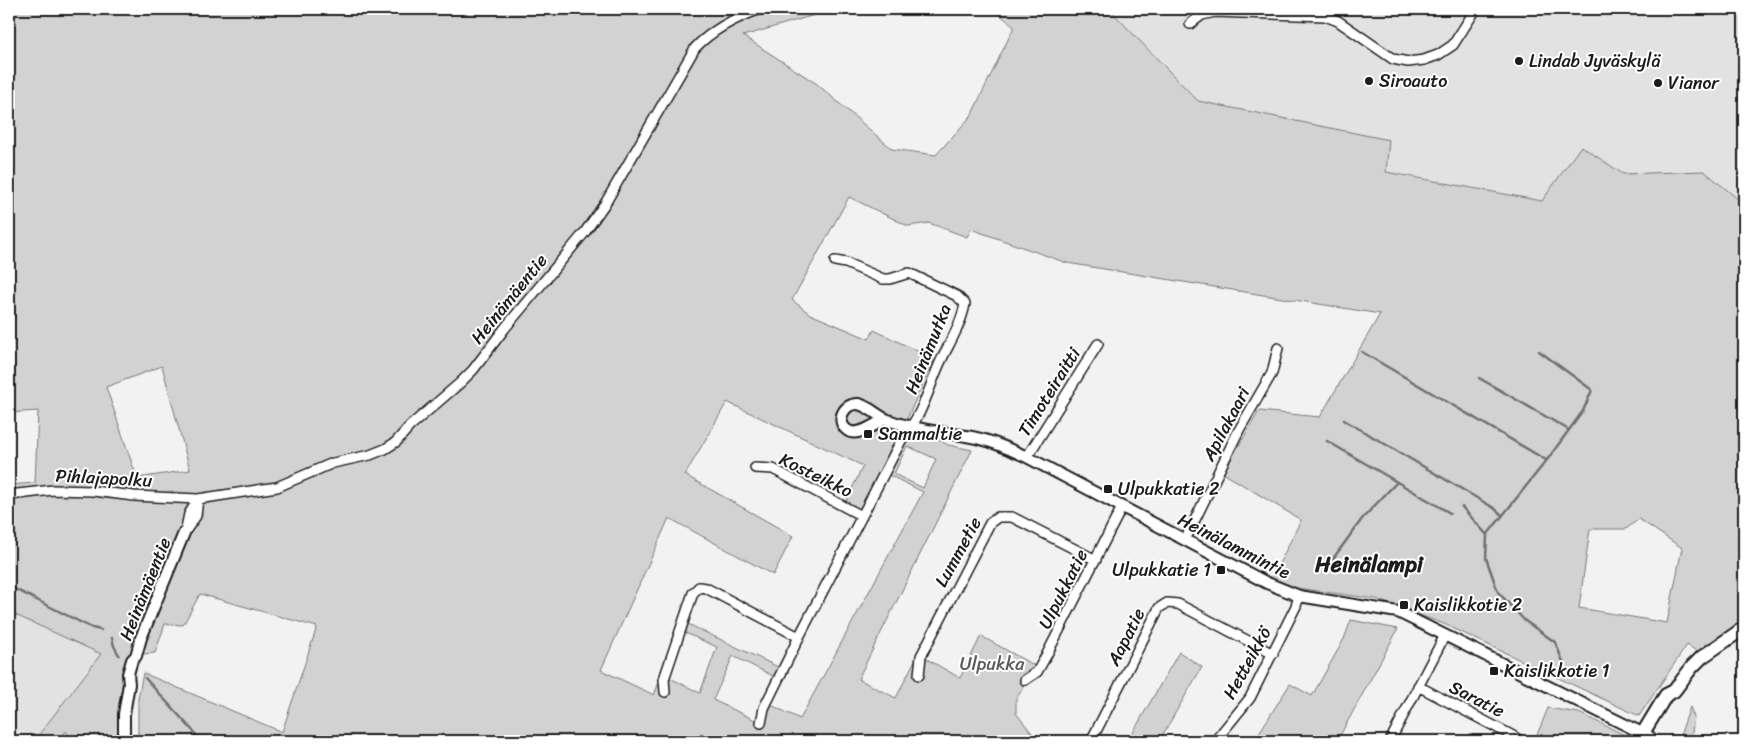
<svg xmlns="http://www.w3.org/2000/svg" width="1753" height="750" font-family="Sriracha,sans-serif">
	<rect width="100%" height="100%" fill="#f2f2f2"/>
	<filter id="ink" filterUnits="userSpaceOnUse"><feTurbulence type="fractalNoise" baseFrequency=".02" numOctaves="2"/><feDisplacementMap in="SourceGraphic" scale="10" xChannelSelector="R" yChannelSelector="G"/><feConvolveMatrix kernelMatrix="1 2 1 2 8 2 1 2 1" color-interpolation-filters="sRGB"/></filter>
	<g filter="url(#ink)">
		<path fill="#e2e2e2" d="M1109,9H1744V200L1738,199L1704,171L1623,174L1582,146L1543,201L1386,172L1389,140L1198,101Z
			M9,612L101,654L34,741H9Z"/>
		<path fill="#d2d2d2" stroke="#777" fill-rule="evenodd" d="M9,9H835L743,36L817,84L892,149L936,155L971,116L1014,27L994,9H1109L1198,101L1389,140L1386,172L1542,201L1581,146L1623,174L1704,171L1738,199L1744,200V623L1701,654L1687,645L1639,716L1444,624L1376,599L1297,588L1272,578L1301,520L1223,473L1259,411L1320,417L1380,314L1067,263L971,229L967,237L929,223L908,226L849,197L792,300L810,314L869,339L874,330L934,359L906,421L948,445L972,450L858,679L896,698L918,654L960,678L981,636L1035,666L1016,700V713L1038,741H138V699L143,673L282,732L317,627L200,594L183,625L165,624L155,653L128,655L119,703L118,741H72L66,731L59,741H34L101,654L9,612V485L35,483L38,411L9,413ZM162,366L190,470L137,478L106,387ZM727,402L863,466L845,503L863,511L883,472L923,492L800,719L763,701L755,720L713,700L733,656L775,677L780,668L686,623L683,632L717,647L700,693L662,674L654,695L601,670L669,518L773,575L793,536L685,475ZM907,446L936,459L923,488L894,474ZM1639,519L1682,548L1667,623L1579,608L1590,529H1626Z
			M1351,620L1398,629L1337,741H1254L1290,684L1312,696L1344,639Z
			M1179,652L1202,667L1159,741H1128Z
			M1690,707L1694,717L1691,741H1678Z
			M1548,708L1579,713L1631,738L1630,741H1549L1537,735Z"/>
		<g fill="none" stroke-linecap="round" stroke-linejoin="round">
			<path stroke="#707070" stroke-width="2.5" d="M1539,351L1592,390L1583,411L1547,460L1487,535L1486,558L1498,592L1525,621L1555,642L1564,664
				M1362,352L1546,460
				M1479,378L1569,430
				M1344,420L1494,508L1502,515
				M1327,441L1450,513
				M1462,507L1487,535
				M1324,571L1362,519L1397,482
				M9,586L92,628L101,630
				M112,638L114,646L119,655
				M145,678L194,732L200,741"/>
			<defs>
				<path id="minor" d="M1190,24L1202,15L1215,12L1325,16L1338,21L1393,59L1408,62L1424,60L1438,55L1453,45L1476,9
					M1027,457L1098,344
					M755,468L773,469L862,516
					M9,495L53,490L93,491L134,496L198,499L277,487L333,463L370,455L385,449L396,442L410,426L460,383L473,370L505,328L585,232L606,202L695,48C713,29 737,17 761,9
					M186,528L189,514L197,501
					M184,533L196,516L198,499
					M1185,540L1239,430L1272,373L1278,348
					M919,675L921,656L990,523L998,517H1012L1096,560
					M1025,680L1037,672L1046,656L1122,507
					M1418,686L1513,736L1520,741
					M665,692L664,679L693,593L699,587L706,588L799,637
					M761,723L764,708L799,637L903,437C922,416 928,390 939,365C948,345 961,326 965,304L957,296L909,273L890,279H883L846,263L835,261
					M1091,741L1159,608L1167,603L1178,604L1273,654
					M1215,741L1250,698L1296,606L1299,596
					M1390,741L1445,635"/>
				<path id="tertiary" d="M885,419C875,424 857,438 847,430C835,421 844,403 858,404C869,406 877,416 888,420C913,429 940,432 966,436C988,439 1007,448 1027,457L1267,583L1299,596L1398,612L1650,737
					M124,741V714L129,684L128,674L132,660L136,656L141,638L184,533"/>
				<path id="secondary" d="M1639,741L1643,733L1666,695L1674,691L1692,667L1702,657L1744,628"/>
			</defs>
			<use href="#minor" stroke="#1c1c1c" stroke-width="12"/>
			<use href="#tertiary" stroke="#1c1c1c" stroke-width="14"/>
			<use href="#secondary" stroke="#1c1c1c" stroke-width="16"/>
			<use href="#minor" stroke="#fff" stroke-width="9"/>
			<use href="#tertiary" stroke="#fff" stroke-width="10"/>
			<use href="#secondary" stroke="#fff" stroke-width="12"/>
		</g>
	</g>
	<g fill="#1c1c1c" stroke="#fff" stroke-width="2">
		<circle cx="1519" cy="61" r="5"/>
		<circle cx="1369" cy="81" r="5"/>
		<circle cx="1658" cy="83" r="5"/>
		<rect x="863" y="429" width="10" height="10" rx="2.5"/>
		<rect x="1103" y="484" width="10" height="10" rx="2.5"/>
		<rect x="1216" y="565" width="10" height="10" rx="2.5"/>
		<rect x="1399" y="600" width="10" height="10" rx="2.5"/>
		<rect x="1489" y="666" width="10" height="10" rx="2.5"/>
	</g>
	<g text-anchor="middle" stroke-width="4" stroke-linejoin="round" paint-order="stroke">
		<g font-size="18" fill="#1c1c1c" stroke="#fff" text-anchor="start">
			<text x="1529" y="67">Lindab Jyväskylä</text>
			<text x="1379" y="87">Siroauto</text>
			<text x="1668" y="89">Vianor</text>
			<text x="878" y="440">Sammaltie</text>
			<text x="1118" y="495">Ulpukkatie 2</text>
			<text x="1211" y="576" text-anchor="end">Ulpukkatie 1</text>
			<text x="1414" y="611">Kaislikkotie 2</text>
			<text x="1504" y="677">Kaislikkotie 1</text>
		</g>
		<g font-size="18" fill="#1c1c1c" stroke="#fff">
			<text transform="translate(509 299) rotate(-51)" y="6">Heinämäentie</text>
			<text transform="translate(928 349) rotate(-68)" y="6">Heinämutka</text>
			<text transform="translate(1049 392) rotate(-58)" y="6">Timoteiraitti</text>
			<text transform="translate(1226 424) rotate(-62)" y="6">Apilakaari</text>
			<text transform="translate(816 475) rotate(26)" y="6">Kosteikko</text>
			<text transform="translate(104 478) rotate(3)" y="6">Pihlajapolku</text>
			<text transform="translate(1234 546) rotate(27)" y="6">Heinälammintie</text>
			<text transform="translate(958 552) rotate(-61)" y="6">Lummetie</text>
			<text transform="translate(145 589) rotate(-68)" y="6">Heinämäentie</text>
			<text transform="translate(1063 589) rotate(-63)" y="6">Ulpukkatie</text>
			<text transform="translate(1126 637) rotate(-63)" y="6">Aapatie</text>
			<text transform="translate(1247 663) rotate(-61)" y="6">Hetteikkö</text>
			<text transform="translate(1477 699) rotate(27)" y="6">Saratie</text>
		</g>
		<g font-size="18" fill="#5c5c5c" stroke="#fff">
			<text x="992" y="670">Ulpukka</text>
		</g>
		<g font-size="22" font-weight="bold" fill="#1c1c1c" stroke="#fff">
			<text x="1369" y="572">Heinälampi</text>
		</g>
	</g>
	<rect width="1753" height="750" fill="none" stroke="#fff" stroke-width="30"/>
	<rect x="15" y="15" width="1723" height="720" fill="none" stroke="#1c1c1c" stroke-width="2" filter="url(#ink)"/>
</svg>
